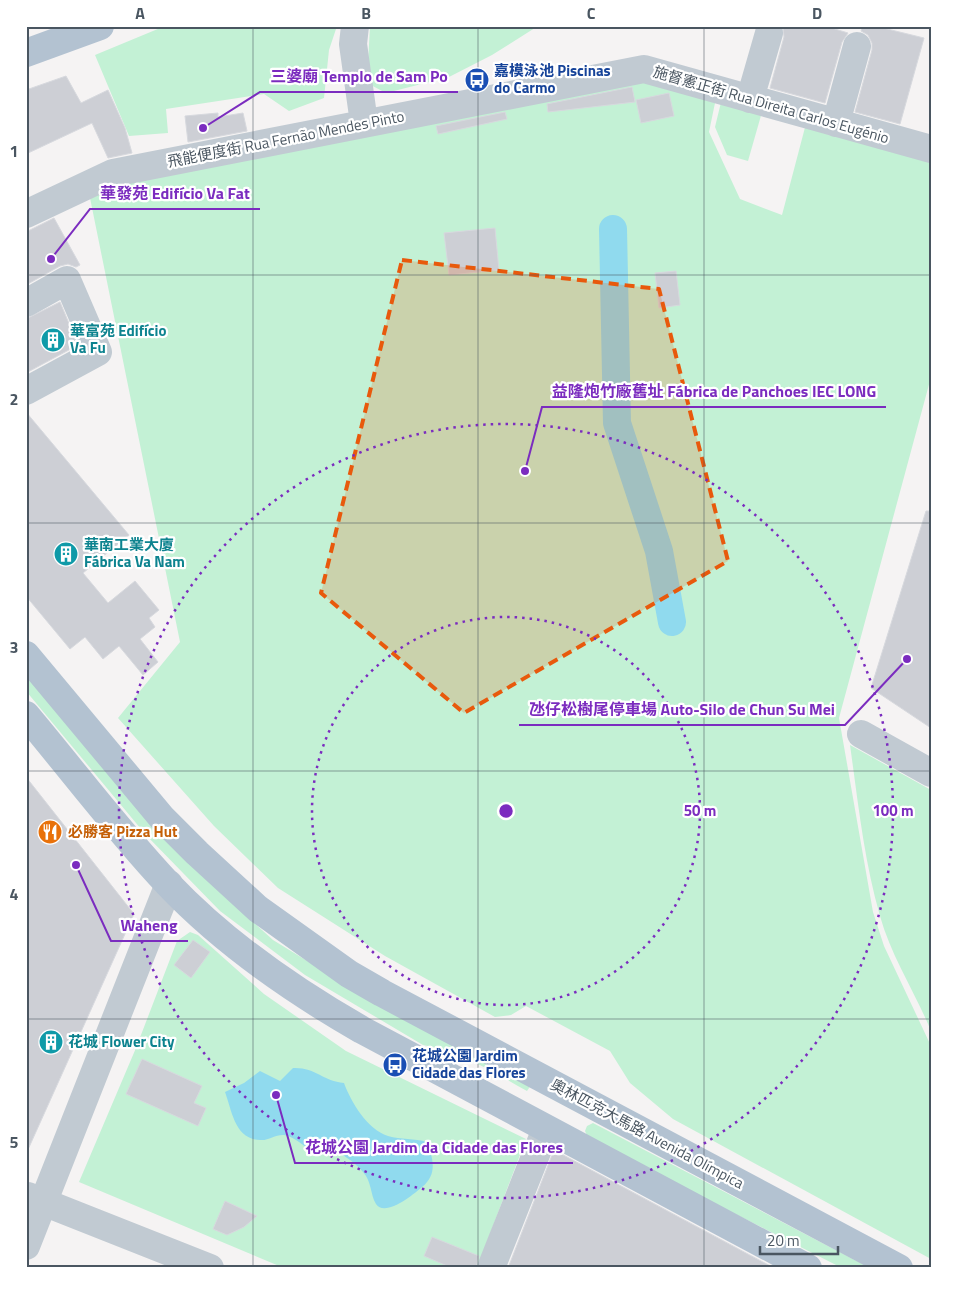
<svg xmlns="http://www.w3.org/2000/svg" width="957" height="1294" font-family="'Titillium Web','Noto Sans SC',sans-serif">
	<rect width="100%" height="100%" fill="#f5f3f3"/>
	<path fill="#c3f1d5" d="M165,26H337L329,50L324,98L289,111L264,94L166,109L168,133L129,136L95,55Z
		M370,26H538L492,55L449,77L386,93L367,83Z
		M612,70L715,103L709,132L740,199L782,215L808,116L931,156V377L839,718L873,912L884,946L931,1046V1259L673,1119L630,1083L610,1051L526,1006L511,1015L495,1017L385,956L278,888L214,826L118,718L180,642L88,188Z
		M723,94L764,105L748,161L727,155L715,127Z
		M26,670L222,894L273,940L366,997L531,1085L527,1091C493,1072 462,1052 423,1045L305,975L220,911L146,835L26,691Z
		M850,745L931,790V1031C915,992 891,956 880,916C864,860 858,802 850,745Z
		M190,932L198,935L264,994L346,1051L526,1139L477,1268H284L79,1182L136,1048L177,941Z
		M593,1123L870,1268H842L589,1140L585,1131L587,1126Z"/>
	<path fill="#90daee" d="M293,1068C315,1067 323,1081 344,1083C351,1102 367,1129 388,1136C401,1140 414,1138 427,1142C433,1158 438,1174 422,1187C414,1194 385,1218 376,1204C370,1194 372,1182 363,1172C354,1161 341,1154 329,1146L314,1153C305,1147 295,1137 284,1135C277,1134 269,1140 262,1140C235,1141 232,1111 225,1092L244,1083L260,1071L280,1081Z"/>
	<g fill="none" stroke-linecap="round" stroke-linejoin="round">
		<path stroke="#90daee" stroke-width="28" d="M613,229L617,423L659,551L672,622"/>
	</g>
	<path fill="#cdcfd5" stroke="#d7d9de" d="M783,26H825L848,33L842,42L825,103L770,88L784,37Z
		M863,26H875L924,38L900,124L855,112L872,50V43L868,35L861,31Z
		M66,76L81,103L108,90L125,128L132,153L108,158L92,123L26,154V90Z
		M632,87L635,102L548,112L547,104Z
		M669,93L674,116L641,123L636,100Z
		M505,112L507,119L438,134L436,126Z
		M218,113V117L243,113L247,131L188,142L185,116Z
		M54,218L80,265L76,267L68,264L60,266L26,285V232Z
		M495,228L499,270L449,275L444,233Z
		M676,271L680,305L659,308L655,273Z
		M60,302L78,345L26,373V319Z
		M26,412L129,535L83,573L108,603L135,581L159,610L149,618L155,627L140,639L158,662L143,675L119,646L103,659L85,637L70,649L26,596Z
		M926,511H931V728L871,688Z
		M26,777L134,914L26,1154Z
		M193,940L210,952L191,978L174,965Z
		M142,1059L202,1086L194,1103L206,1108L198,1126L126,1094Z
		M554,1150L774,1268H508Z
		M225,1201L257,1216L244,1227L227,1235L213,1229Z
		M432,1237L479,1256L476,1268H452L424,1256Z"/>
	<g fill="none" stroke-linecap="round" stroke-linejoin="round">
		<path stroke="#c1cad2" stroke-width="28" d="M355,26L353,44L364,123
			M750,99L769,33
			M836,123L857,46
			M26,214L113,173L644,69L931,149
			M26,303L67,280L98,352L26,391
			M861,734L931,773
			M28,1196L210,1268
			M26,1246L169,884
			M491,1268L546,1129"/>
		<path stroke="#b3c2d1" stroke-width="28" d="M26,53L100,26
			M26,655L162,818L197,853L258,909L349,974L382,993L899,1268
			M26,715C73,771 118,831 168,884C224,943 292,990 362,1030L808,1268"/>
	</g>
	<path fill="#e8590c" fill-opacity="0.2" stroke="#e8590c" stroke-width="4" stroke-dasharray="10 6" stroke-linejoin="round" d="M402,260L659,289L728,561L464,713L321,593Z"/>
	<path fill="none" stroke="#4a5661" stroke-width="1" stroke-opacity="0.55" d="M253,26V1268M478,26V1268M704,26V1268M26,275H931M26,523H931M26,771H931M26,1019H931"/>
	<g fill="none" stroke="#7b2cbf" stroke-width="2.5" stroke-dasharray="2.5 5">
		<circle cx="506" cy="811" r="194"/>
		<circle cx="506" cy="811" r="387"/>
	</g>
	<defs>
		<symbol id="bus-disc" viewBox="-11 -11 22 22"><circle r="9.5" fill="#1a4fb4" stroke="#fff"/><path d="M-5-6H5V4H4V6H2V4H-2V6H-4V4H-5ZM-3.5-4V0h7V-4ZM-3.5 1.2v1.5H-2V1.2ZM2 1.2v1.5H3.5V1.2Z" fill="#fff"/></symbol>
		<symbol id="building-disc" viewBox="-11 -11 22 22"><circle r="9.5" fill="#0f9aa8" stroke="#fff"/><path d="M-4-6H4V6H1V3H-1V6H-4ZM-2.5-4.3h1.7v1.8h-1.7ZM.8-4.3h1.7v1.8H.8ZM-2.5-1h1.7V.8h-1.7ZM.8-1h1.7V.8H.8Z" fill="#fff"/></symbol>
		<symbol id="restaurant-disc" viewBox="-11 -11 22 22"><circle r="9.5" fill="#e8710a" stroke="#fff"/><path d="M-5-6h1v4h1v-4h1v4h1v-4h1v5L-1.5 .5V6h-2V.5L-5-1ZM5-6V6H3V1.5H1.5Q1.5-4 5-6Z" fill="#fff"/></symbol>
	</defs>
	<g fill-rule="evenodd">
		<use href="#bus-disc" x="463" y="66" width="28" height="28"/>
		<use href="#building-disc" x="39" y="326" width="28" height="28"/>
		<use href="#building-disc" x="52" y="540" width="28" height="28"/>
		<use href="#restaurant-disc" x="36" y="818" width="28" height="28"/>
		<use href="#building-disc" x="37" y="1028" width="28" height="28"/>
		<use href="#bus-disc" x="381" y="1051" width="28" height="28"/>
	</g>
	<g text-anchor="middle" stroke-width="4.5" stroke-linejoin="round" paint-order="stroke">
		<g font-size="15" font-weight="bold" fill="#164399" stroke="#fff" text-anchor="start">
			<text x="494" y="76">嘉模泳池 Piscinas<tspan x="494" dy="17">do Carmo</tspan></text>
			<text x="412" y="1061">花城公園 Jardim<tspan x="412" dy="17">Cidade das Flores</tspan></text>
		</g>
		<g font-size="15" fill="#4a5661" stroke="#fff">
			<text transform="translate(771 105) rotate(16)" y="5">施督憲正街 Rua Direita Carlos Eugénio</text>
			<text transform="translate(286 139) rotate(-11)" y="5">飛能便度街 Rua Fernão Mendes Pinto</text>
			<text transform="translate(647 1134) rotate(28)" y="5">奧林匹克大馬路 Avenida Olímpica</text>
		</g>
		<g font-size="15" font-weight="bold" fill="#0d838f" stroke="#fff" text-anchor="start">
			<text x="70" y="336">華富苑 Edifício<tspan x="70" dy="17">Va Fu</tspan></text>
			<text x="84" y="550">華南工業大廈<tspan x="84" dy="17">Fábrica Va Nam</tspan></text>
			<text x="68" y="1047">花城 Flower City</text>
		</g>
		<g font-size="15" font-weight="bold" fill="#c56008" stroke="#fff" text-anchor="start">
			<text x="68" y="837">必勝客 Pizza Hut</text>
		</g>
	</g>
	<circle cx="506" cy="811" r="8" fill="#7b2cbf" stroke="#fff" stroke-width="2.5"/>
	<g font-size="15" text-anchor="middle" font-weight="bold" fill="#7b2cbf" stroke="#fff" stroke-width="4.5" stroke-linejoin="round" paint-order="stroke">
		<text x="700" y="816">50 m</text>
		<text x="893" y="816">100 m</text>
	</g>
	<path fill="none" stroke="#7b2cbf" stroke-width="2" d="M203 128L260 92H458M51 259L90 209H260M525 471L542 407H886M907 659L845 725H519M76 865L111 941H188M276 1095L295 1163H573"/>
	<g fill="#7b2cbf" stroke="#fff" stroke-width="2">
		<circle cx="203" cy="128" r="5"/>
		<circle cx="51" cy="259" r="5"/>
		<circle cx="525" cy="471" r="5"/>
		<circle cx="907" cy="659" r="5"/>
		<circle cx="76" cy="865" r="5"/>
		<circle cx="276" cy="1095" r="5"/>
	</g>
	<g font-size="16" text-anchor="middle" font-weight="bold" fill="#7b2cbf" stroke="#fff" stroke-width="4.5" stroke-linejoin="round" paint-order="stroke">
		<text x="359" y="82">三婆廟 Templo de Sam Po</text>
		<text x="175" y="199">華發苑 Edifício Va Fat</text>
		<text x="714" y="397">益隆炮竹廠舊址 Fábrica de Panchoes IEC LONG</text>
		<text x="682" y="715">氹仔松樹尾停車場 Auto-Silo de Chun Su Mei</text>
		<text x="149" y="931">Waheng</text>
		<text x="434" y="1153">花城公園 Jardim da Cidade das Flores</text>
	</g>
	<rect width="957" height="1294" fill="none" stroke="#ffffff" stroke-width="55"/>
	<path d="M760 1246v8h78v-8" fill="none" stroke="#4a5661" stroke-width="2.5"/>
	<text x="767" y="1246" font-size="15" fill="#4a5661" stroke="#ffffff" stroke-width="4" paint-order="stroke">20 m</text>
	<rect x="28" y="28" width="902" height="1238" fill="none" stroke="#4a5661" stroke-width="2"/>
	<g font-size="16" text-anchor="middle" font-weight="bold" fill="#4a5661">
		<text x="140" y="19">A</text>
		<text x="366" y="19">B</text>
		<text x="591" y="19">C</text>
		<text x="817" y="19">D</text>
		<text x="14" y="157">1</text>
		<text x="14" y="405">2</text>
		<text x="14" y="653">3</text>
		<text x="14" y="900">4</text>
		<text x="14" y="1148">5</text>
	</g>
</svg>
